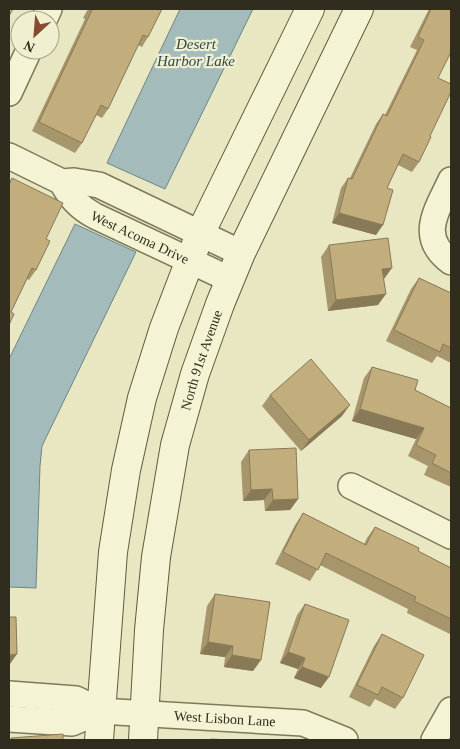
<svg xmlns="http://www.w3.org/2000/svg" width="460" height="749" font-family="Georgia,serif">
	<rect width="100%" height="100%" fill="#e8e7c2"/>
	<path fill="#a4bbbb" stroke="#6c8687" d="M180,9H253L165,189L107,163Z
		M75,224L136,252L42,446L40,466L36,588L9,587V359Z"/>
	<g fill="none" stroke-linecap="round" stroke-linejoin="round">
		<defs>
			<g id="street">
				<path d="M44,20L49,9"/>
				<path d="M9,93L29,50"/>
				<path d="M9,156L62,182L74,181L99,185L241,253"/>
				<path d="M451,180C437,210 417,237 451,262"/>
				<path id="s1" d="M62,182C69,197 80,208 95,216L229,279"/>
				<path d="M351,486L451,536"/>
				<path id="s2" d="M9,694L76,699L100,711L303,723L345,740"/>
				<path d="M9,719L72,723L100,711"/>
				<path d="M434,740L451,710"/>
			</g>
			<g id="secondary">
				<path d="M99,740L113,552L126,470L142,398L164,328L200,234L310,9"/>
				<path id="s3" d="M143,740L149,630L156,557L175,445L195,374L220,304L241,253L359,9"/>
			</g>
		</defs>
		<use href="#street" stroke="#7f795b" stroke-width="28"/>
		<use href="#secondary" stroke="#615a3e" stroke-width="30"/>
		<use href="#street" stroke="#f4f3d4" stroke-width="25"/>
		<use href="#secondary" stroke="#f4f3d4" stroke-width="28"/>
	</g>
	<path fill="#a7956b" d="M88,9H162L148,37L142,47L138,45L108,109L102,118L96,115L82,143L75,153L32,131L85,19L83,18Z
		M429,9H451L438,78L430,136L419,162L412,172L398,165L387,188L376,235L332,223L341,188L348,178H350L376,124L383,114L385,115L417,50L410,47Z
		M12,178L46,239L36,270L29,280L27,279L11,312L9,325V183Z
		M329,245L384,279L378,305L328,311L321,257Z
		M419,278L451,293V363L437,356L432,363L386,341L411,289Z
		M372,367L415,390L451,408V487L424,475L428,466L408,456L416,439L352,421L364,378Z
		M270,395L342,416L301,451L262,406Z
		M249,450L298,499L290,510L265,511L264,500L243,501L241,462Z
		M303,513L364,544L367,538L375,527L418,551L451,568V632L450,634L407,613L408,609L320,565L310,581L275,564L295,525Z
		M215,594L253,671L224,667L225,657L200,654L207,606Z
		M305,604L321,688L294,678L298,669L280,663L297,615Z
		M382,634L403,698L395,709L375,699L370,707L349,697L374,646Z"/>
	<path fill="#887957" d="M339,213L383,225L376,235L332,223Z
		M392,268L384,279L382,269Z
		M386,294L378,305L328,311L336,300Z
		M350,405L342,416L301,451L309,440Z
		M360,409L424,428L416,439L352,421Z
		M272,489L264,500L243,501L251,490Z
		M298,499L290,510L265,511L273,500Z
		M208,642L233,646L225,657L200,654Z
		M288,652L305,658L298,669L280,663Z
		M17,654L10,664H9V655Z
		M232,655L261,660L253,671L224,667Z
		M302,667L329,677L321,688L294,678Z"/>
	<path fill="#c2ad7c" stroke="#887957" d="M9,9H13L9,16Z
		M90,9H162L148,37L143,35L108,109L101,105L82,143L39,122L92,10Z
		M431,9H451V52L438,78L451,84V92L430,136L431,137L419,162L403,154L387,188L393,190L383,225L339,213L348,178L352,179L383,114L387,116L424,40L418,37Z
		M12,178L63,203L46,239L50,241L36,270L32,268L11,312L14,314L9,325V185Z
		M388,238L392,268L382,269L386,294L336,300L329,245Z
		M419,278L451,293V348L443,344L440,352L394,330Z
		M311,359L350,405L309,440L270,395Z
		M372,367L418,380L415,390L451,408V473L432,463L436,455L416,445L424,428L360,409Z
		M296,448L298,499L273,500L272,489L251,490L249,450Z
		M303,513L366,545L375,527L419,548L418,551L451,568V619L414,601L416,597L326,553L318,570L283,552Z
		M215,594L270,602L261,660L232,655L233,646L208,642Z
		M305,604L349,620L329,677L302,667L305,658L288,652Z
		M9,617H16L17,654L9,655Z
		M382,634L424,655L403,698L382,687L378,695L357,685Z
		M63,734V740H12L11,738Z
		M211,739L228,740H211Z"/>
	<g text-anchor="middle" stroke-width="4.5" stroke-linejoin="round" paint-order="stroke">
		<g font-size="14" fill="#312d1e" stroke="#f0f0d0">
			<text dy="5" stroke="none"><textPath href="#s1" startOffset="98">West Acoma Drive</textPath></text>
			<text dy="5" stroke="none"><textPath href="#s3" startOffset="386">North 91st Avenue</textPath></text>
			<text dy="5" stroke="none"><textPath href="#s2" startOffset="219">West Lisbon Lane</textPath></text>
		</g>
		<g font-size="15" font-style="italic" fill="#2e484f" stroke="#f0f0d0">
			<text x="196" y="49">Desert<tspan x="196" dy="17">Harbor Lake</tspan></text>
		</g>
	</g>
	<rect width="460" height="749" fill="none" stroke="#312d1e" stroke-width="20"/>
	<g transform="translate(35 35) rotate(206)"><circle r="24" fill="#f0f0d0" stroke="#a4a289"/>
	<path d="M0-4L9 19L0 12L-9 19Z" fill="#874a32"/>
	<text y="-8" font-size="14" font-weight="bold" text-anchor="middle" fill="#312d1e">N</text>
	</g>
</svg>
